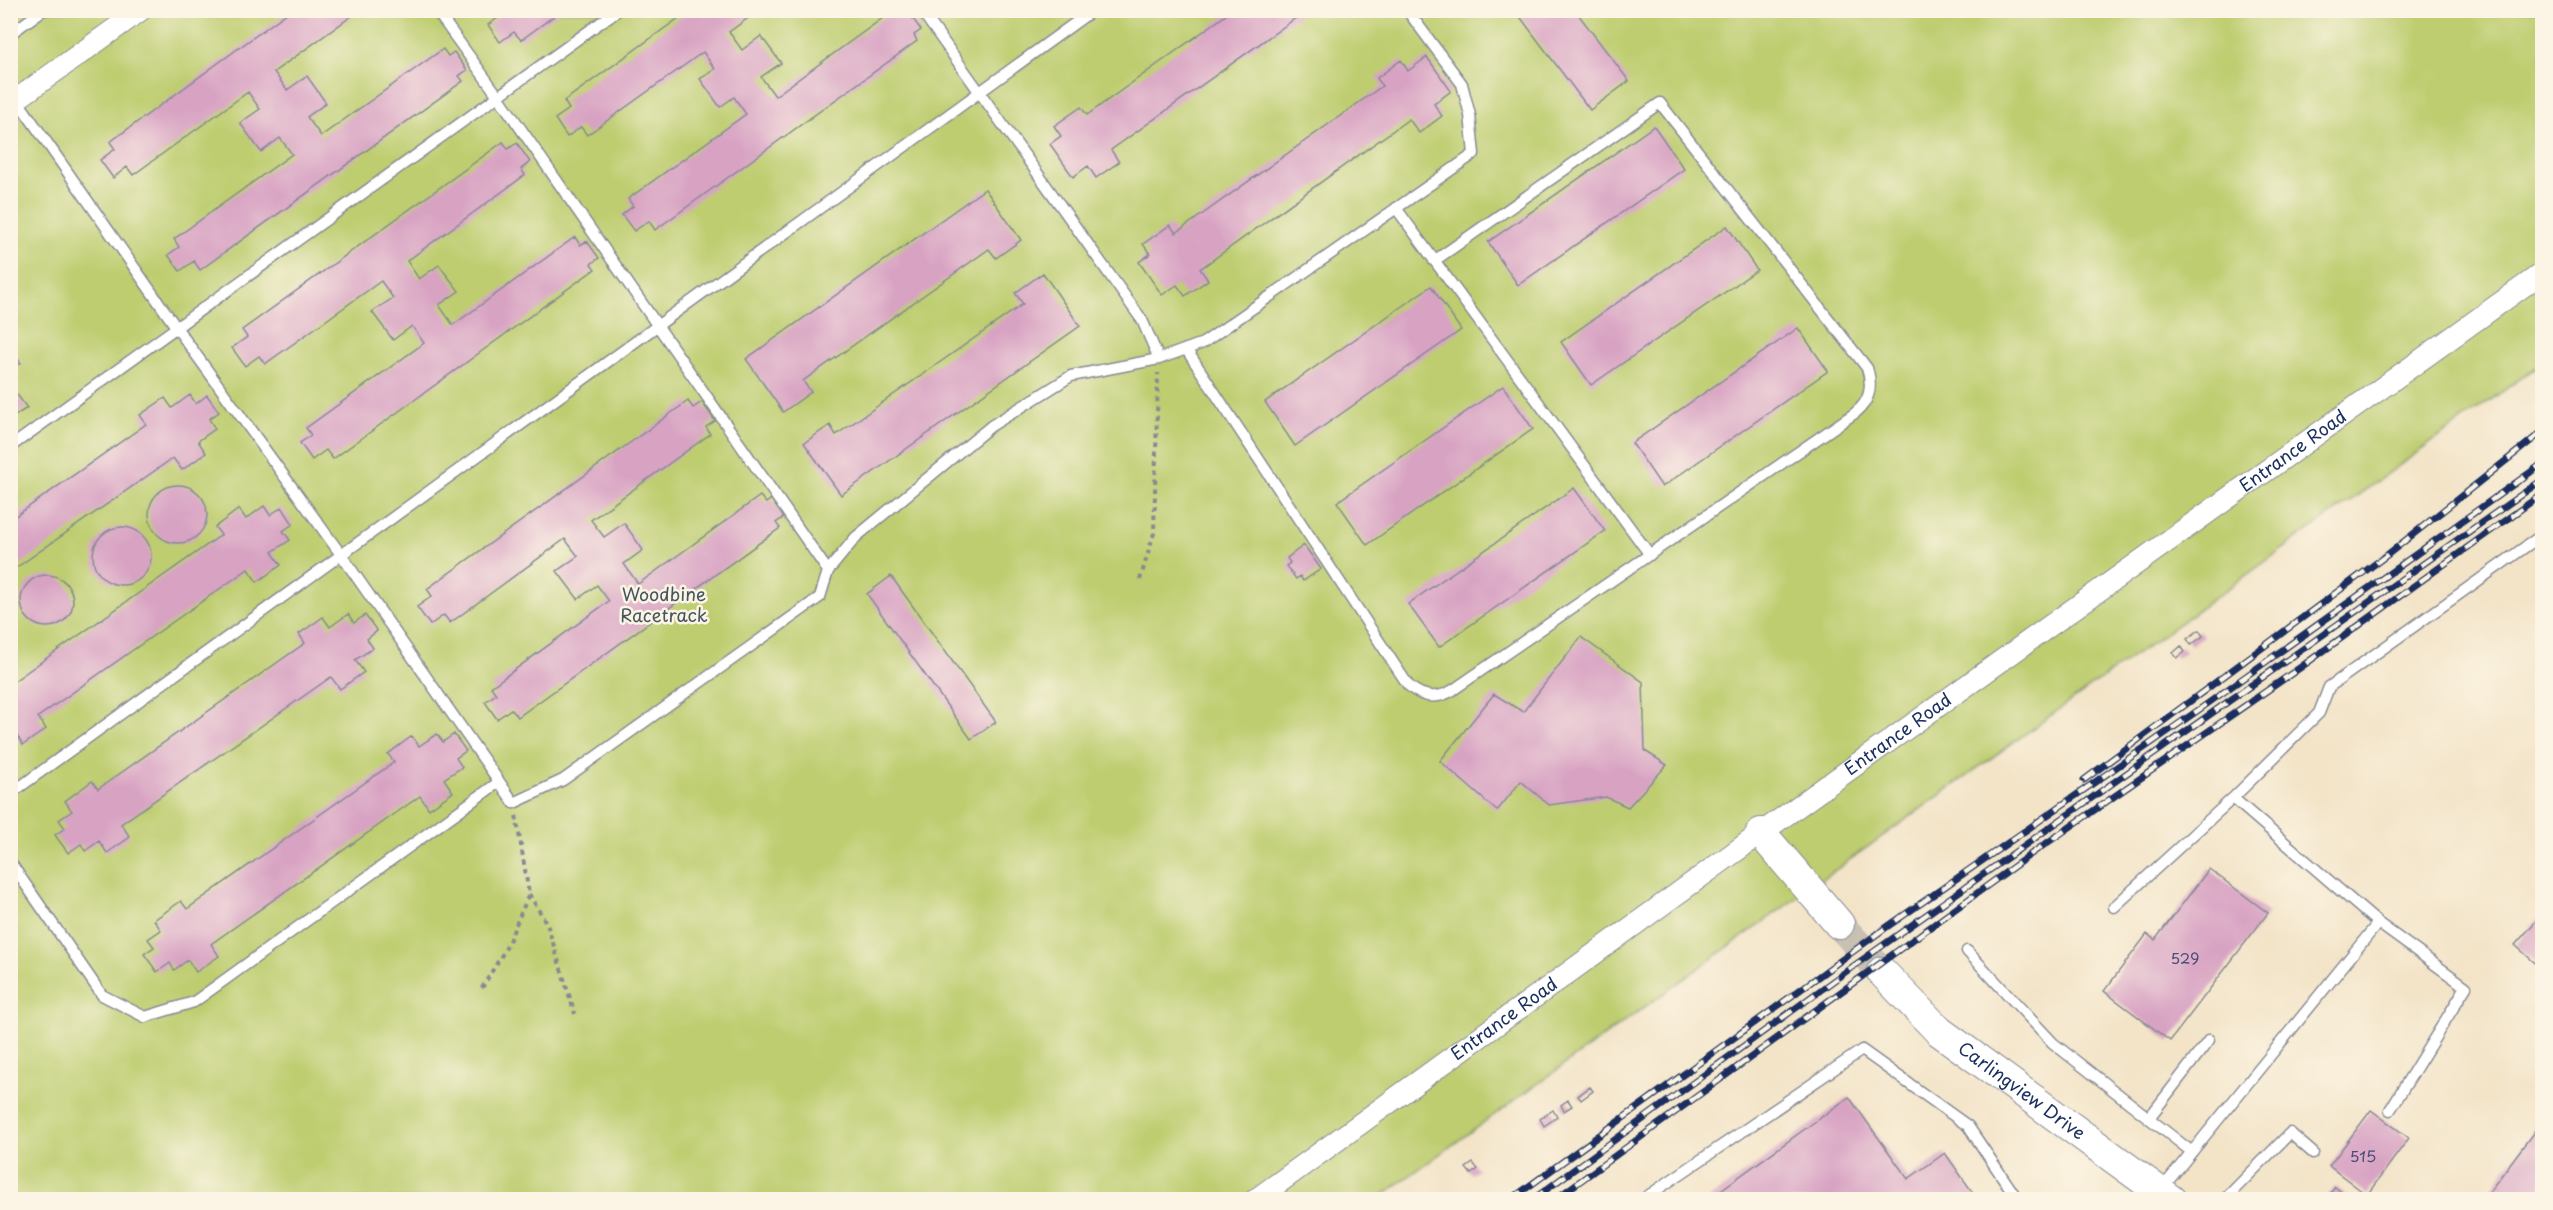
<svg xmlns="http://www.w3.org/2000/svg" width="2553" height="1210" font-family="'Playpen Sans',sans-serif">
	<rect width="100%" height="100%" fill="#fcf5e5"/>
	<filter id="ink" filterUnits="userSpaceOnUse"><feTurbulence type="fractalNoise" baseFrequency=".0167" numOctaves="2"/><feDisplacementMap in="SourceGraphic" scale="12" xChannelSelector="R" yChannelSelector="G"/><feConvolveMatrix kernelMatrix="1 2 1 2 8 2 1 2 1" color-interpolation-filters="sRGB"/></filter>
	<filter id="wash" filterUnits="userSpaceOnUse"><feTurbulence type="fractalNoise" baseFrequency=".008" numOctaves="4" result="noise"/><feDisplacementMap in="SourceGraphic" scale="24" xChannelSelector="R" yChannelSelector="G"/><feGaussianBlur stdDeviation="1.35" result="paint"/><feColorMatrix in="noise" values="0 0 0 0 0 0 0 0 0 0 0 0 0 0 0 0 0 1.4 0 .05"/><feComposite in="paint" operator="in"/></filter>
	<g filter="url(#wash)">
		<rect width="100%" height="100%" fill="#f3e4c8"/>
		<path fill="#becd6f" stroke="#6c7e66" stroke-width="1.5" d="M10,11H2542V363L1377,1199H11Z"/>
		<g id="blocks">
			<path fill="#d8a3c3" d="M291,10H360L274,72L287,90L307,76L326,103L307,117L321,136L443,49L448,56L454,52L467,70L459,76L463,81L200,270L194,261L180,271L168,255L179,247L174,239L292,154L280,138L261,152L240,123L260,109L248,92L133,175L127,167L113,178L100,160L115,149L110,142Z
				M494,10H562L521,40L514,32L500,42L488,25L499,17Z
				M690,10H759L729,32L742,50L761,36L781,63L761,77L775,96L894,10H899L903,16L908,12L921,30L914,35L917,41L655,230L649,221L634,231L622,215L633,206L628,199L746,114L734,97L720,107L700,79L715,69L703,52L587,135L581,127L567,137L555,119L569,109L564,101Z
				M1233,10H1307L1111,150L1119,162L1096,178L1088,166L1073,177L1050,144L1061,136L1054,126L1081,107L1087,115Z
				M1515,10H1575L1629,81L1590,110Z
				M1427,57L1451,91L1434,104L1442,116L1419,133L1409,119L1200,269L1208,280L1185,296L1177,285L1162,295L1139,262L1150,254L1143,244L1170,225L1176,233L1382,86L1377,78L1401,60L1408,71Z
				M1654,126L1684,169L1518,285L1488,242Z
				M503,142L508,149L517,143L530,162L521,169L525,175L407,261L419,279L439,265L459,291L439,305L453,325L575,237L580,245L587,241L599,258L591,264L595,269L333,459L326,450L312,460L300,443L311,435L306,428L424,343L412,326L393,340L372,312L393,298L381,281L265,364L259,356L245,366L232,348L247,337L242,330Z
				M985,189L1021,240L996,258L989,249L803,381L811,392L783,412L746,359Z
				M1727,226L1757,270L1591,385L1561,342Z
				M1043,273L1080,326L841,495L804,443L830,425L836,435L1023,304L1015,293Z
				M1431,286L1461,330L1295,446L1265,402Z
				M1798,328L1828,371L1662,487L1632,443Z
				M10,349L21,363L10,370Z
				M10,385L27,408L10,419Z
				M1503,386L1533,429L1367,545L1337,502Z
				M190,395L196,404L207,395L219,412L209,419L215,429L198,441L206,453L182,470L173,458L10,572V520L146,424L140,415L165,398L172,408Z
				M688,401L693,408L702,402L715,421L706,427L710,434L591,520L604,537L624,523L643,550L624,564L638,584L760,496L766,503L771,499L784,517L776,523L780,528L518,717L511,709L497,719L485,702L496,694L491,687L609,601L597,585L578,599L557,571L578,556L565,539L450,623L444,615L430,625L417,607L432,596L427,589Z
				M149 514a29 29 0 1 1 58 0a29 29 0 1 1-58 0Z
				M1574,488L1605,531L1439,647L1408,604Z
				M264,506L270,515L282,507L293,524L283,531L290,540L272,552L281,565L257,582L248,569L38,717L46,729L23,745L15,733L10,736V676L14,681L221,535L215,527L239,509L246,519Z
				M93 556a29 29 0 1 1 58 0a29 29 0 1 1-58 0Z
				M1304,545L1321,569L1303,581L1300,576L1296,579L1286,566L1290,563L1287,558Z
				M21 601a26 26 0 1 1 52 0a26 26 0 1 1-52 0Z
				M891,576L996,722L971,739L867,594Z
				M348,614L354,623L365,615L377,631L367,639L373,648L355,660L364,672L340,689L331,677L121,824L130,837L107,853L99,841L85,851L81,844L68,853L55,835L65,828L59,820L72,811L65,801L92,781L98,789L305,643L299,634L323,617L330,627Z
				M2199,630L2203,636L2191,645L2187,639Z
				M1581,637L1643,682L1645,751L1667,765L1628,807L1606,797L1549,805L1521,781L1497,811L1440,761L1494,694L1523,712Z
				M2181,646L2185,652L2177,658L2173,653Z
				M437,734L443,742L454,734L466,751L456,758L462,767L444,779L453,792L429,809L420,796L211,944L219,956L196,972L188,960L174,970L170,963L157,972L144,954L154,947L148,939L161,930L154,920L181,901L187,909L394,762L388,754L412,736L419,746Z
				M2209,869L2268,913L2170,1041L2104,991L2147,934L2155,940Z
				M2542,914V969L2515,945Z
				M1590,1087L1593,1091L1581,1100L1578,1096Z
				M1849,1097L1908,1179L1945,1153L1978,1200H1707Z
				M1568,1100L1572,1106L1564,1111L1561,1105Z
				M1553,1110L1557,1117L1544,1126L1540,1119Z
				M2371,1110L2409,1138L2367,1195L2329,1166Z
				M2542,1121V1200H2483Z
				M1473,1163L1478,1169L1471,1174L1466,1168Z
				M2335,1187L2352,1200H2325Z"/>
		</g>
	</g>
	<g filter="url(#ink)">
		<use href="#blocks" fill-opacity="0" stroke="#878a93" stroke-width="1.5"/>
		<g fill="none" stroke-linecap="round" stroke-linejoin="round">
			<path stroke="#c8c0b3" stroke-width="30" stroke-dasharray="30 15" stroke-linecap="butt" d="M1839,924L1882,972"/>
			<defs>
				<path id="lane" d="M436,10L498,96L828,571
					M921,10L1142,320L1159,359
					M10,34L43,10
					M15,97L176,327L342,556L514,803L563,780L820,597L828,571L856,537L991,426L1071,376L1159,359L1203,343L1474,154L1470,115L1462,84L1407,10
					M1396,208L1650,555
					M1186,349L1408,685C1422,698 1437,700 1453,690L1855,413C1870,401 1873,387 1867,368L1660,103L1434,261
					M10,447L618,10
					M10,794C372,534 731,271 1093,10
					M2233,798L2319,713L2329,687L2542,535
					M10,862L102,995L145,1017L194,1002L499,782
					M2114,907L2233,798L2378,923
					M1967,951L2053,1043L2192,1152
					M2149,1118L2209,1040
					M2160,1191L2378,923L2466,987L2390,1110
					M1642,1200L1862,1050L1968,1126L2018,1200
					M2224,1200L2290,1133L2313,1153"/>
				<g id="street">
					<path d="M10,104L141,10"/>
					<path id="s1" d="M1255,1200L1761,833L2542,273"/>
				</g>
				<g id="secondary">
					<path d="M1761,833L1839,924"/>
					<path id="s2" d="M1882,972L1939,1031L2171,1200"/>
				</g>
			</defs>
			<use href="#lane" stroke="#878a93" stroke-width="13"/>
			<use href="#street" stroke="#878a93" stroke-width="23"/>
			<use href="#secondary" stroke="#878a93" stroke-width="32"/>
			<path stroke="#878a93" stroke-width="4" stroke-dasharray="4.5 4.5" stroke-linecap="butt" d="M1140,580L1154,533L1158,373
				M529,894L547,924L575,1014
				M482,988L506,948L529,894L516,815"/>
			<use href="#lane" stroke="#fff" stroke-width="10"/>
			<use href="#street" stroke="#fff" stroke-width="21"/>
			<use href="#secondary" stroke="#fff" stroke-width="30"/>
			<defs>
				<path id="rail" d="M2084,780L2387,555L2542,432
					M1510,1200L1884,929L2200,709L2542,464
					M1532,1200L1855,965L2542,480
					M1554,1200L2031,854L2301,667L2542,494"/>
			</defs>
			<use href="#rail" stroke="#1b2f5e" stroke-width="7"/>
			<use href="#rail" stroke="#fcf5e5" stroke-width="4.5" stroke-dasharray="14" stroke-linecap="butt"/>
		</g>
	</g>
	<g text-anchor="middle" stroke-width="5" stroke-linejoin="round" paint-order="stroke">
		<g font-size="15" fill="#4a4c77">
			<text x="2185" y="964">529</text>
			<text x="2363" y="1162">515</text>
		</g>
		<g font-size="18" fill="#1b2f5e" stroke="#fcf5e5">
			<text dy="6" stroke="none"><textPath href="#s1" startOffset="1280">Entrance Road</textPath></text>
			<text dy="6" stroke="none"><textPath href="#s1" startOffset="794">Entrance Road</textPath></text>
			<text dy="6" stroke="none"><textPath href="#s1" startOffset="308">Entrance Road</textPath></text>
			<text dy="6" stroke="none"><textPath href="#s2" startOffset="184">Carlingview Drive</textPath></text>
		</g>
		<g font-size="18" fill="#445662" stroke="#fcf5e5">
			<text x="664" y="601">Woodbine<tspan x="664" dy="21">Racetrack</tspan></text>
		</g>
	</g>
	<rect width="2553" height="1210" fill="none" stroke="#fcf5e5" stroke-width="36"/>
</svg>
